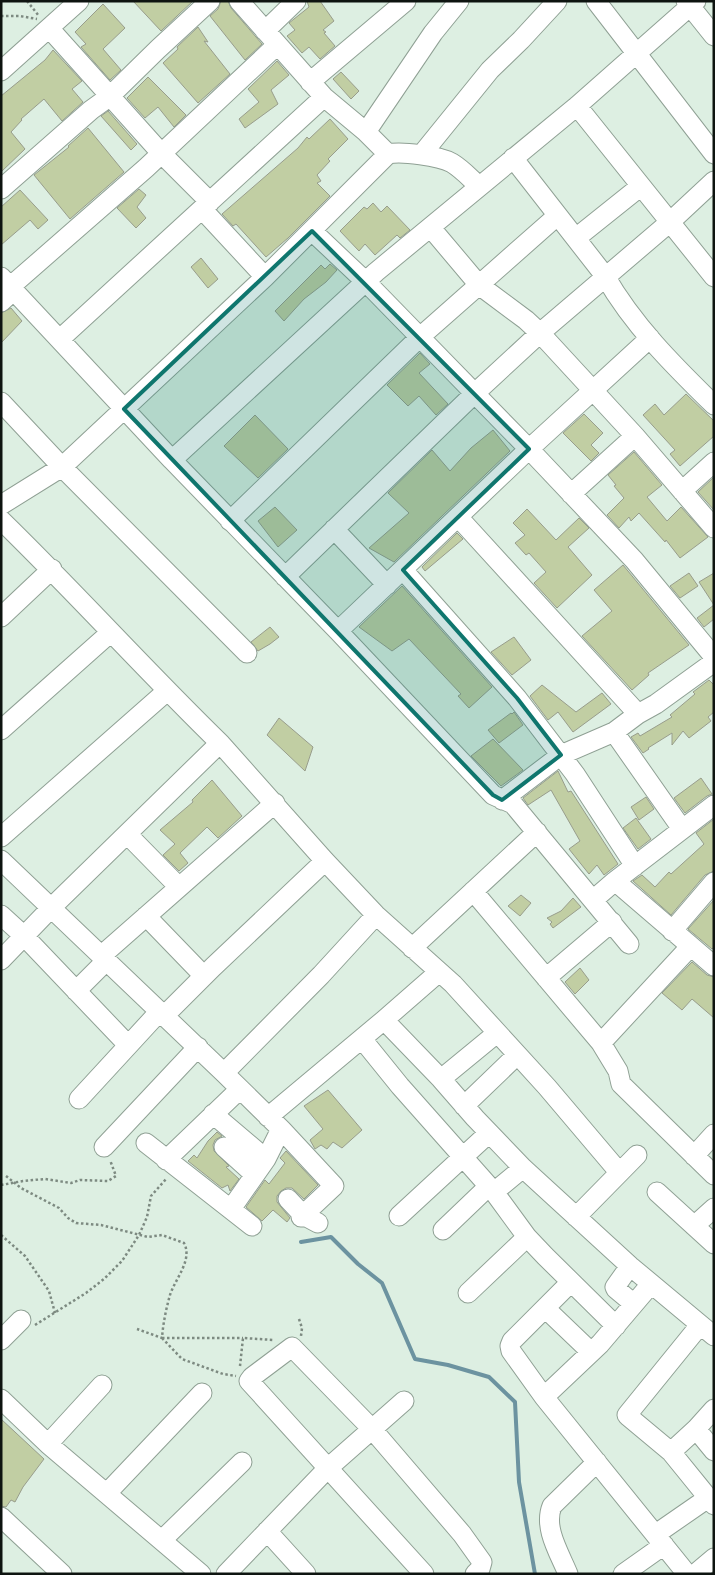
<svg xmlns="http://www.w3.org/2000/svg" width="715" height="1575" font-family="Overpass,sans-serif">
	<rect width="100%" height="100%" fill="#ddefe2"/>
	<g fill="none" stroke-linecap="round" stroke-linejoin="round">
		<path stroke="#6c93a0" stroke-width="4" d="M301,1242L331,1237L358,1264L382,1283L415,1359L448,1365L489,1377L515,1402L519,1482L535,1574"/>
	</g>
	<path fill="#c1cea3" stroke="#989d8c" d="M133,1H193L161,31Z
		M221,1H228L231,8L262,44L245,60L210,16L218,9Z
		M307,1H320L334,21L323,30L326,32L324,33L335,46L320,59L309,47L302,53L287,36L295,30L289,23L309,7Z
		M103,4L125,28L103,49L121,70L110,80L81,47L86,44L75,32Z
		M198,27L208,42L204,41L230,74L198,103L163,63L178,49L177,47Z
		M53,50L82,81L72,89L83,102L62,121L44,99L21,119L22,120L11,132L25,149L1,172V96L45,60Z
		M277,61L289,75L271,90L278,104L245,128L239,119L259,102L248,89Z
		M341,72L359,91L351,99L333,79Z
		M148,77L186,115L174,127L158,107L145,118L127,98Z
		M108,111L137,144L131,150L101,116Z
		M330,119L348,139L328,159L330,161L317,175L321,181L317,183L330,196L288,238L266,257L236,224L233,226L222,214L298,148L307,137L309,139Z
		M88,128L124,172L70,219L34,175L69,147L68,146Z
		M139,189L146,195L137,207L146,218L136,228L117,208Z
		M20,190L48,220L38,229L30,220L1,245V207Z
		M373,203L381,212L387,206L410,230L400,238L397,235L375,255L365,244L359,251L340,231L364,207L367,209Z
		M201,258L218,279L208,288L191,267Z
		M330,264L337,270L326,282L304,299L284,321L275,311L321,265L325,269Z
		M11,308L22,321L1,343V313Z
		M420,353L430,364L419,373L448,404L436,415L419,396L408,406L387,385Z
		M686,394L714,421V436L680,466L670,454L675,450L643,415L655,404L664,415Z
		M584,414L603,433L591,445L599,453L591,461L563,433Z
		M255,415L288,449L258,478L224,446Z
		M493,430L510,451L394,562L369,548L409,513L388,493L432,450L450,471L471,448Z
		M634,452L662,485L647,497L667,521L681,507L708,537L680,558L666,540L665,542L639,513L631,521L629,517L619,528L607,515L624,498L614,486L616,485L608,475Z
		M714,477V510L698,492Z
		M275,507L297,530L278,547L258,521Z
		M527,509L556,540L579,518L589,528L568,547L592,575L557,608L534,583L546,572L529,553L526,555L515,543L525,535L513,523Z
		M457,533L463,539L425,571L422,567Z
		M623,565L689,645L648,673L649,675L632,690L582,636L612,611L594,590Z
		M689,573L698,586L680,598L670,586Z
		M714,573V619L704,627L697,618L714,605L699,582Z
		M402,586L492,687L469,708L458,696L461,694L409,639L392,651L359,627Z
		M270,627L279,637L270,644L258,651L251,642Z
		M514,637L531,660L512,675L491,652Z
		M709,680L714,685V712L708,717L711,721L689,738L683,731L672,745V733L648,748L649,749L643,753L631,737L638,733L640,736L672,717L670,715L695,694L693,692Z
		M542,685L576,712L602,693L611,704L573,732L558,712L548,720L530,696Z
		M514,712L523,725L499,743L488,730L511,713L512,714Z
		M279,718L313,747L305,771L267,735Z
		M493,739L523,770L501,786L471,756Z
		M558,771L568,792L571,791L618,864L604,875L597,865L589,874L569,849L580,841L551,790L528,805L523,798Z
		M701,778L712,794L707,796L685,813L674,798Z
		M212,780L242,816L218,838L207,827L180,853L188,863L179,871L163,855L175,844L160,830L193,802L192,800Z
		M646,797L654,809L639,820L631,807Z
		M636,818L651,839L638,849L623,828Z
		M714,819V871L705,875L671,915L633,881L642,875L655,887L669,872L671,874L704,844L696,833Z
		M521,895L531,903L520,916L508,906Z
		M573,898L581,907L553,928L550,924L552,922L547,918L561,911Z
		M714,900V947L712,949L688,929Z
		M692,962L707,975L714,977V1018L692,999L682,1010L662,993Z
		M580,968L589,980L575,994L565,982Z
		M328,1090L362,1130L342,1148L333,1142L327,1149L321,1145L315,1149L310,1140L323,1129L304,1106Z
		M217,1132L222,1136L215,1140L213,1145L214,1151L229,1166L226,1167L239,1179L230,1191L228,1185L222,1188L188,1161L194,1155L197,1158L208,1141Z
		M286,1151L318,1185L304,1199L292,1188H286L281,1191L277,1196V1202L290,1218L287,1222L273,1210L262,1221L246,1207L265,1180L269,1184L285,1163L280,1158Z
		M1,1419L44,1459L23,1487L15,1502L11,1500L6,1507L1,1506Z"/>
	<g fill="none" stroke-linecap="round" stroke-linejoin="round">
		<defs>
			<path id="minor" d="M239,1L324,97L366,132L388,154
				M596,1L714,154
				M686,1L714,36
				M49,28L161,153L210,202
				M265,31L296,1
				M1,71L79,1
				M310,82L406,1
				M577,106L714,277
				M366,132L433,33L459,1
				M422,154L490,70L521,40L557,1
				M513,158L605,276C633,325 673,365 714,405
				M1,189L91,110L109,97L158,49L210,1
				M202,209L265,277
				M431,228L479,285L526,320L540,333L635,436L714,528
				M312,231L366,282L529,449L634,560L714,657
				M576,238L641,186
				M1,277L172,460L376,272L577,106L696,1
				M11,286L146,168L277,45
				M1,302L14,290
				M60,339L324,97
				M1,402L62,467L247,653
				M172,460L338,631L493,795L513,804L629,944
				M682,491L714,462
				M571,494L635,436
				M1,505L62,467L265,277L388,154C401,151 440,156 452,163C462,169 470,178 479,186
				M459,518L638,714
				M1,520C76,593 145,670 220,743L52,907L1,960
				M230,521L420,337L557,216
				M334,529L387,585
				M403,570L517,698L575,774L635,866
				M285,577L474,394L540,333L670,222L714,181
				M1,617L52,569
				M338,631L529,449L650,338
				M1,730L110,633
				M614,732L682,829
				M220,743L325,861L376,915L453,984L547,1087L619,1172
				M502,800L561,755L614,732L638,714L656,704L714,662
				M127,834L179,887
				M1,837L167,691
				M1,860L224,1073L281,1129L334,1186L301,1217
				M615,881L714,966
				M473,891L601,1043L618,1071L621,1084L714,1175
				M593,900L615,881L714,805
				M1,915L24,936L128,1045
				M146,916L204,976
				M672,931L714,882
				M412,948L537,832
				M101,956L275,803
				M546,978L612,922
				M76,991L106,961
				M165,1015L213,967L325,861
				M384,1020L441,1079L475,1118L523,1168L630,1266L714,1336
				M362,1039L400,1086L494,1192L527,1237L545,1256L616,1326
				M601,1043L690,947
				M224,1073L321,975L376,915
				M441,1079L497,1033
				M79,1099L160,1011
				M464,1106L517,1055
				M213,1114L266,1159
				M268,1117L384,1020L439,972
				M146,1143L252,1226
				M104,1147L198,1047
				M224,1147L255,1175
				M694,1156L714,1134
				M166,1160L240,1089
				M494,1192L523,1168
				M657,1192L714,1244
				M288,1199L303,1215L318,1223
				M231,1209L266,1159L281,1129
				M399,1216L489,1133
				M576,1217L637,1155
				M694,1226L714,1208
				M443,1230L489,1186
				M630,1266L615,1287L616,1289L634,1304
				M571,1282L512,1341L510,1346L511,1351L544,1397L687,1574
				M468,1293L527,1237
				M545,1308L591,1352
				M700,1325L627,1415L629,1417L671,1452L714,1505
				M1,1340L21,1320
				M544,1397L600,1344L651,1284
				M1,1399L48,1444L201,1574
				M696,1429L714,1451
				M48,1444L102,1385
				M671,1452L696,1429L714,1409
				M107,1493L202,1393
				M1,1517L62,1574
				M267,1531L306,1574
				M656,1534L708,1498
				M162,1540L242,1462
				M226,1574L328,1468L404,1401
				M424,1574L249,1381L252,1377L292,1347L372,1429L462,1534L482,1562L480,1569L475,1574
				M568,1574C560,1554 543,1528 552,1506L597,1462
				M623,1574L664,1545
				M695,1574L714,1558"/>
		</defs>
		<use href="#minor" stroke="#8fa094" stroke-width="21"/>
		<path stroke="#7d8a81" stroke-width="2.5" stroke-dasharray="2.5 2.5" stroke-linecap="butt" d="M27,1L39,16
			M1,16H20L37,19
			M6,1176L21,1188L59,1208L68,1218L76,1223L101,1225L148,1237L162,1235L184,1243C193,1260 175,1279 170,1295C166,1309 163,1324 162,1338L137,1329
			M1,1185L23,1181L45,1179L71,1183L80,1180L108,1181L116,1176L110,1160
			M1,1235L25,1256L49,1291L55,1313
			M299,1319L302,1328L301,1336
			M35,1325L86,1293L104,1279L122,1261L139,1235L147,1217L151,1196L167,1178
			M162,1338L182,1359L223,1374L236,1376
			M162,1338H243
			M240,1366L243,1338L274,1340"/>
		<use href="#minor" stroke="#fff" stroke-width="19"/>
	</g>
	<path fill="#0f766e" fill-opacity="0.2" stroke="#0f766e" stroke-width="4" stroke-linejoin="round" d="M312,231L529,449L403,570L517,698L561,755L502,800L493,795L124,409Z"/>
	<rect width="715" height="1575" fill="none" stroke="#0e1410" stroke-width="5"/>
</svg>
